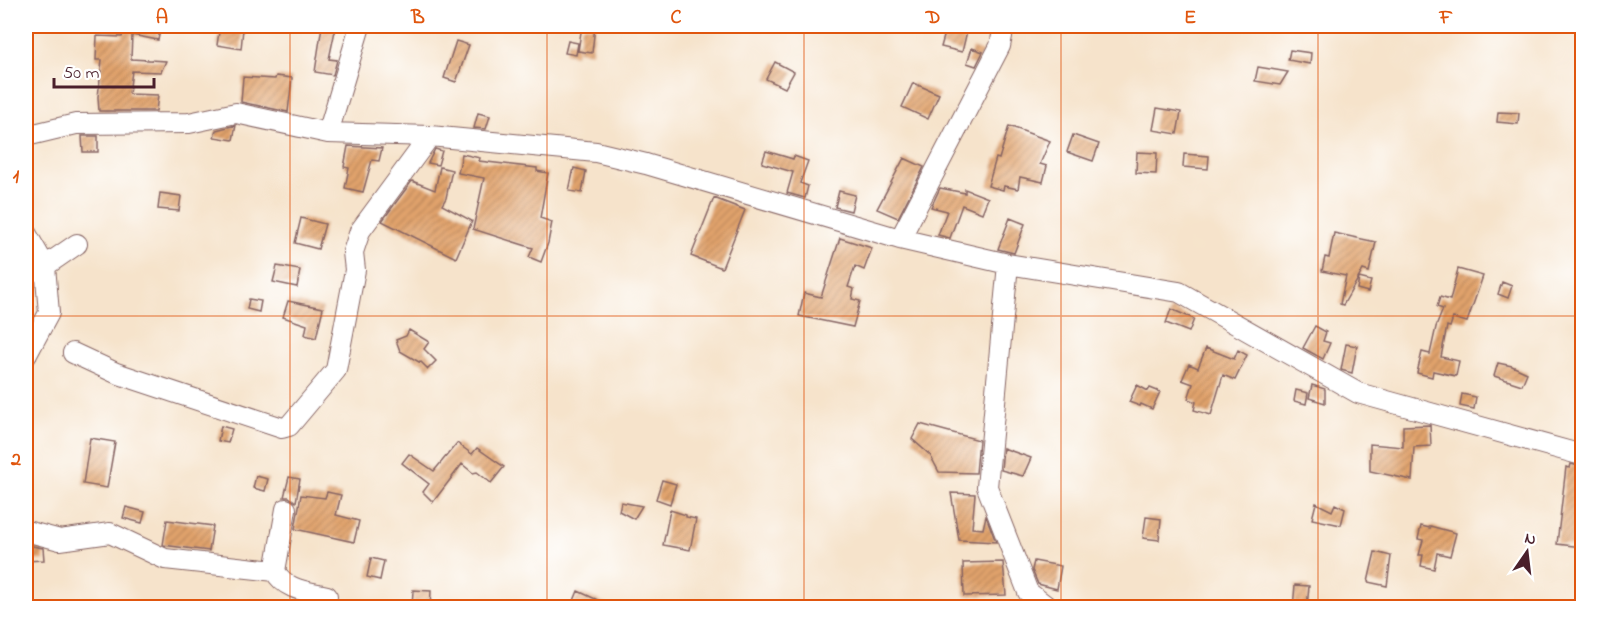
<svg xmlns="http://www.w3.org/2000/svg" width="1608" height="633" font-family="'Indie Flower',sans-serif">
	<defs>
		<pattern id="building-hatch" width="6" height="6" patternUnits="userSpaceOnUse" patternTransform="scale(1.5)"><rect width="6" height="6" fill="#e1a36c"/><path d="M-1 1l2-2M0 6l6-6M5 7l2-2" fill="none" stroke="#b88459"/></pattern>
	</defs>
	<rect width="100%" height="100%" fill="#fff"/>
	<filter id="ink" filterUnits="userSpaceOnUse"><feTurbulence type="fractalNoise" baseFrequency=".0167" numOctaves="2"/><feDisplacementMap in="SourceGraphic" scale="12" xChannelSelector="R" yChannelSelector="G"/><feConvolveMatrix kernelMatrix="1 2 1 2 8 2 1 2 1" color-interpolation-filters="sRGB"/></filter>
	<filter id="wash" filterUnits="userSpaceOnUse"><feTurbulence type="fractalNoise" baseFrequency=".008" numOctaves="4" result="noise"/><feDisplacementMap in="SourceGraphic" scale="24" xChannelSelector="R" yChannelSelector="G"/><feGaussianBlur stdDeviation="1.35" result="paint"/><feColorMatrix in="noise" values="0 0 0 0 0 0 0 0 0 0 0 0 0 0 0 0 0 1.4 0 .05"/><feComposite in="paint" operator="in"/></filter>
	<g filter="url(#wash)">
		<rect width="100%" height="100%" fill="#f6e3cb"/>
		<g id="blocks">
			<path fill="url(#building-hatch)" d="M108,26H161L158,40L132,35L131,59L166,61L161,72L132,71L129,94L158,95L156,111H99L98,97L102,60H96L97,36L122,37L123,34L108,31Z
				M220,26L243,29L241,49L217,45Z
				M322,26H336L329,59L337,60L333,75L315,72Z
				M582,26H595L592,53L578,51Z
				M947,26L968,27L962,52L941,47Z
				M456,41L469,45L456,82L444,78Z
				M568,41L578,43L576,55L565,53Z
				M972,48L983,52L976,66L967,63Z
				M1290,50L1311,53L1310,64L1288,60Z
				M775,62L794,72L785,88L766,79Z
				M1258,67L1288,72L1280,85L1255,81Z
				M276,76L292,78L288,112L241,102L243,77L275,79Z
				M913,83L939,94L928,119L902,107Z
				M1157,108L1181,112L1177,134L1153,130Z
				M1498,112L1519,113L1518,124L1497,122Z
				M478,113L490,116L486,129L474,128Z
				M236,125L233,140L214,137L216,130Z
				M1009,126L1050,141L1040,164L1047,166L1043,182L1020,177L1018,189L1004,186L1003,190L988,186L996,158L999,159Z
				M1073,135L1099,144L1093,161L1067,152Z
				M82,136H98V152H83Z
				M348,146L382,148L379,161L372,160L363,192L345,188L349,168L344,167Z
				M435,149L442,151L438,165L428,163Z
				M766,151L793,159L794,156L808,161L800,183L808,186L805,198L787,193L793,172L762,163Z
				M1137,152L1157,153L1156,174L1136,173Z
				M462,154L480,158L479,161L537,168V171L548,173L540,218L552,222L548,243L541,262L529,257L533,248L473,229L484,178L458,173Z
				M1184,154L1209,156L1208,169L1183,167Z
				M904,158L924,167L898,218L877,209Z
				M440,167L452,170L446,198L442,205L472,221L456,258L382,221L412,181L435,190Z
				M574,168L586,171L582,193L569,191Z
				M940,188L965,193V189L988,198L982,213L962,205L950,238L938,235L947,211L931,207Z
				M839,191L855,195L851,211L835,207Z
				M160,193L181,196L179,211L158,209Z
				M714,198L745,210L722,268L691,256Z
				M301,218L325,224L318,249L295,243Z
				M1010,218L1025,224L1014,253L998,249Z
				M1334,233L1376,242L1369,272L1363,270L1343,305L1340,304L1346,276L1322,271L1325,257L1329,258Z
				M840,238L872,248L864,270L855,266L848,287L854,289L852,299L860,301L853,327L799,316L804,293L821,297Z
				M277,266L300,270L297,287L273,282Z
				M1458,269L1483,276L1467,322L1453,318L1450,327L1447,326L1441,357L1459,361L1456,376L1433,371L1432,377L1417,373L1422,352L1430,354L1436,327L1443,309L1437,307L1440,297L1450,300Z
				M1359,278L1371,281L1368,292L1357,289Z
				M1502,282L1512,286L1508,298L1498,294Z
				M249,299L261,301L259,312L247,309Z
				M288,301L323,308L316,338L305,335L307,325L283,317Z
				M1171,309L1194,319L1189,332L1166,323Z
				M1315,326L1326,332L1323,341L1330,343L1323,359L1303,348Z
				M409,330L429,342L424,349L436,361L428,369L420,361L419,362L400,351L396,340L406,336Z
				M1346,344L1357,346L1352,373L1341,370Z
				M1206,348L1234,359L1238,350L1247,355L1235,380L1223,375L1211,415L1194,410L1196,402L1188,399L1193,384L1182,380L1189,364L1198,368Z
				M1498,363L1512,366L1527,373L1522,385L1494,376Z
				M1137,385L1148,391L1150,388L1160,392L1152,409L1141,404L1140,406L1129,402Z
				M1312,385L1325,389V403L1309,398Z
				M1296,390L1308,393L1306,404L1294,401Z
				M1462,394L1476,397L1474,409L1460,406Z
				M920,424L979,440L976,473L939,472L930,455L912,439Z
				M1430,425L1431,446L1414,447L1412,480L1370,471V444L1403,447V426Z
				M221,426L232,429L228,443L218,441Z
				M90,438L115,442L107,488L83,484Z
				M457,443L472,454L477,448L504,467L491,483L477,472L473,473L462,464L433,502L423,492L429,484L402,463L409,454L434,471Z
				M1003,448L1031,458L1023,476L1001,470Z
				M1571,464L1582,467V547L1557,544L1566,467L1570,468Z
				M256,476L268,479L265,491L253,488Z
				M289,477L300,479L296,502L289,497H284Z
				M662,480L676,484L670,504L656,499Z
				M327,492L341,495L336,515L359,521L354,542L295,529L301,495L325,498Z
				M951,493L975,494L972,528L983,529L986,516L996,542L959,540Z
				M621,502L642,506L634,519L619,511Z
				M1316,503L1332,511L1335,504L1345,509L1341,525L1312,519Z
				M126,507L145,512L142,523L123,518Z
				M670,510L686,515V517L696,519L690,550L663,545Z
				M1146,517L1161,519L1159,540L1143,538Z
				M167,520L213,526L209,551L163,545Z
				M1421,526L1430,528V526L1456,533L1450,556L1437,553L1434,569L1421,566L1423,555H1419L1423,540L1418,539Z
				M26,545L43,548L44,560L26,561Z
				M1375,552L1391,556L1387,586L1368,582Z
				M371,558L384,561L380,580L367,577Z
				M1034,561L1061,566L1057,589L1038,584L1032,570Z
				M1003,562L1006,595L964,596L963,563Z
				M1295,585L1309,586L1307,608H1293Z
				M413,590L431,591L430,608H412Z
				M578,591L615,608H571Z"/>
		</g>
	</g>
	<g filter="url(#ink)">
		<use href="#blocks" fill-opacity="0" stroke="#866463" stroke-width="1.5"/>
		<g fill="none" stroke-linecap="round" stroke-linejoin="round">
			<defs>
				<path id="minor" d="M328,133L360,26
					M26,136L76,124L189,123L236,113L328,133L430,136L596,152L646,164L900,239L1008,264L1179,292L1358,393L1582,455
					M26,233L45,266L49,313L26,356
					M900,239L1000,46L1004,26
					M1008,264L987,487L1028,592L1049,608
					M26,274L45,266L77,244
					M73,353L116,373L282,428L289,426L336,370L355,270L353,252L360,231L430,136
					M286,509L275,571C285,590 306,591 327,596
					M26,531L60,540L110,533L165,559L275,571"/>
			</defs>
			<use href="#minor" stroke="#866463" stroke-width="22"/>
			<use href="#minor" stroke="#fff" stroke-width="20"/>
		</g>
	</g>
	<path fill="none" stroke="#e0560e" stroke-width="1.5" stroke-opacity="0.55" d="M290,26V608M547,26V608M804,26V608M1061,26V608M1318,26V608M26,316H1582"/>
	<rect width="1608" height="633" fill="none" stroke="#fff" stroke-width="66"/>
	<g transform="translate(1527 552) rotate(14)" stroke="#ffffff" stroke-width="4.5" paint-order="stroke">
	<path d="M0-4.5L10 22L0 15L-10 22Z" fill="#4a1f2b"/>
	<text y="-9" font-size="16" font-weight="bold" text-anchor="middle" fill="#4a1f2b">N</text>
	</g>
	<path d="M54 78v9h100v-9" fill="none" stroke="#4a1f2b" stroke-width="3"/>
	<text x="63" y="78" font-size="18" fill="#4a1f2b" stroke="#ffffff" stroke-width="4.5" paint-order="stroke">50 m</text>
	<rect x="33" y="33" width="1542" height="567" fill="none" stroke="#e0560e" stroke-width="2"/>
	<g font-size="20" text-anchor="middle" font-weight="bold" fill="#e0560e">
		<text x="162" y="23">A</text>
		<text x="418" y="23">B</text>
		<text x="676" y="23">C</text>
		<text x="933" y="23">D</text>
		<text x="1190" y="23">E</text>
		<text x="1446" y="23">F</text>
		<text x="16" y="182">1</text>
		<text x="16" y="465">2</text>
	</g>
</svg>
